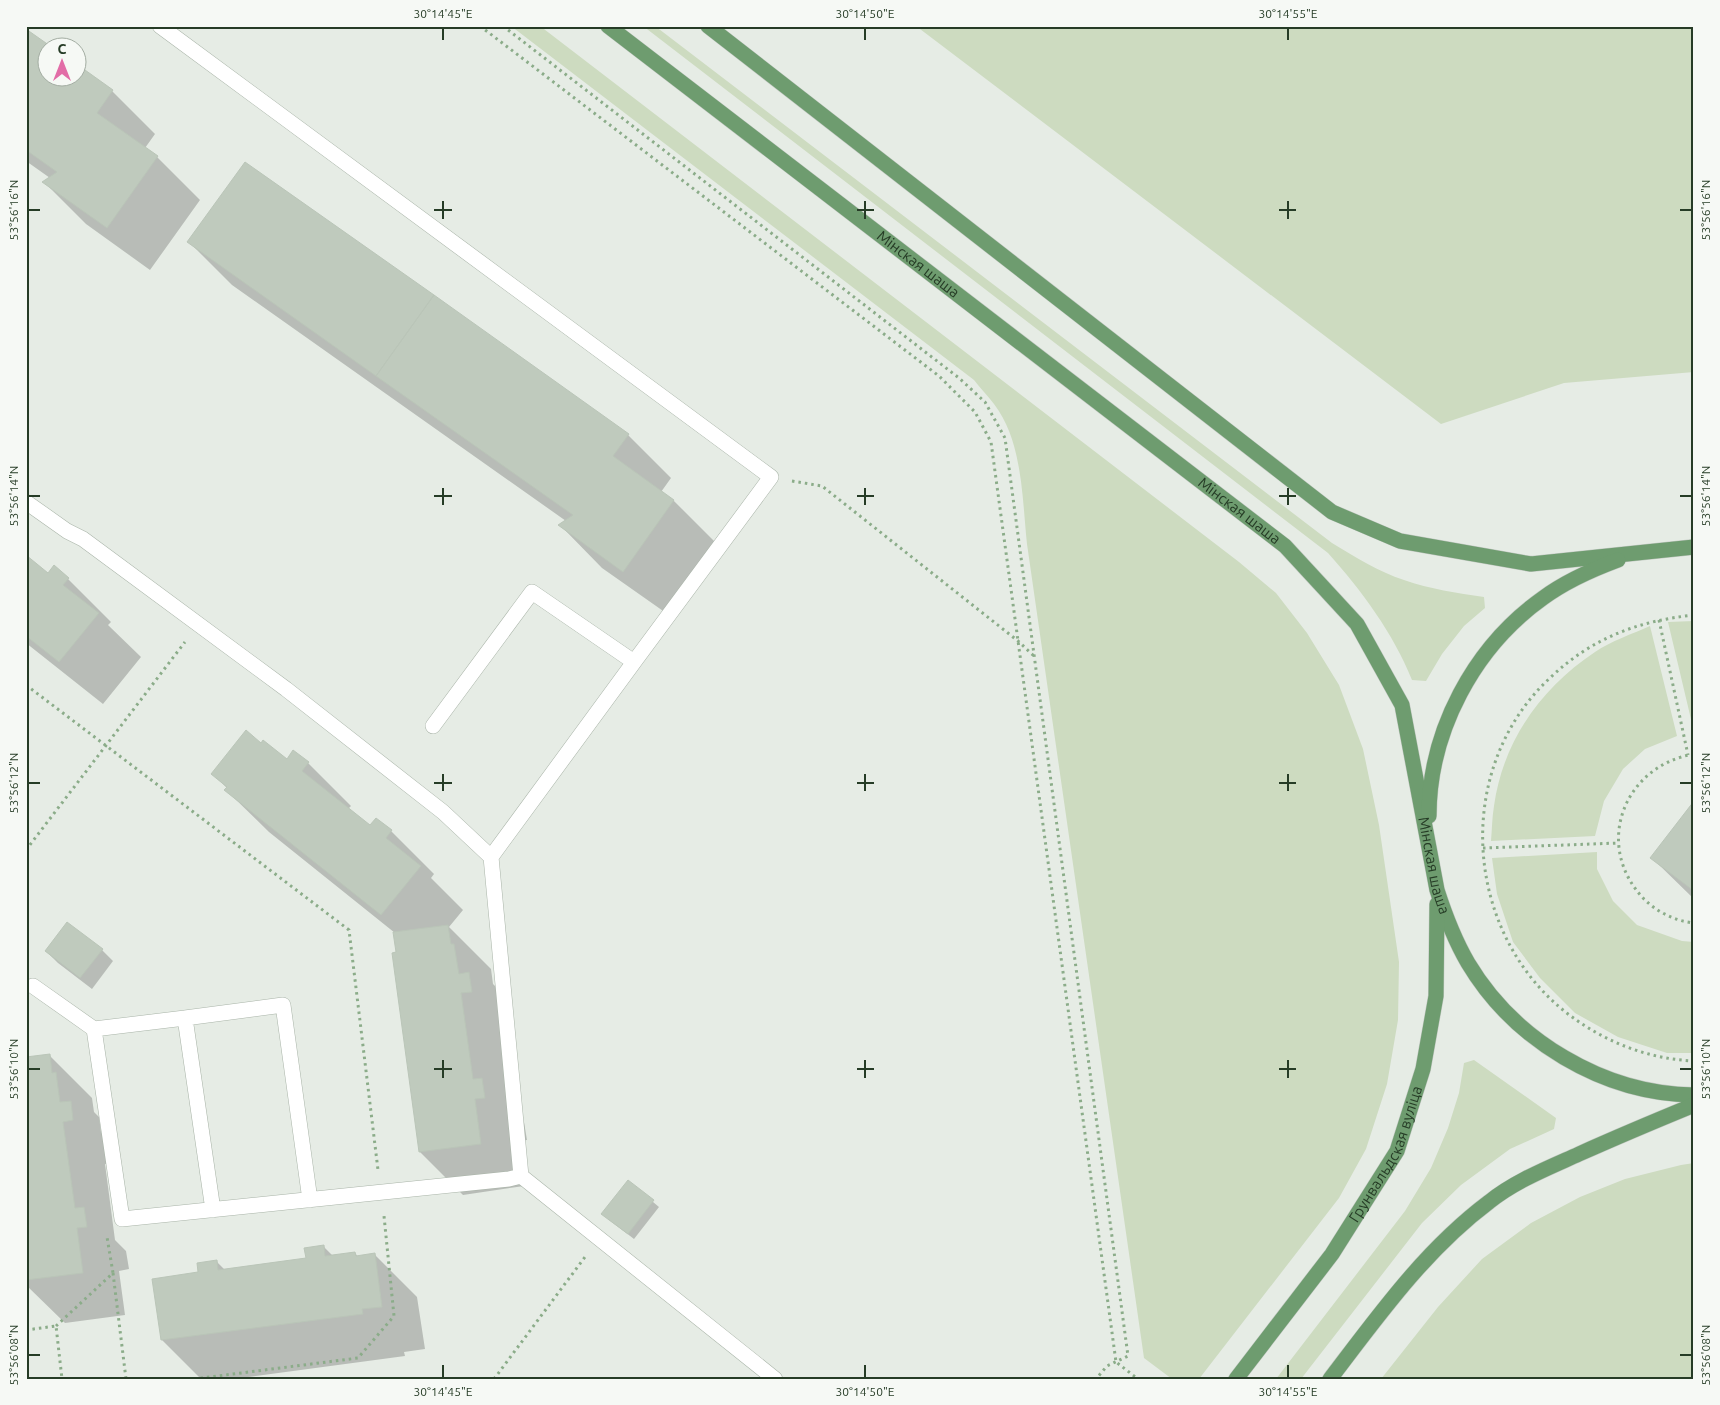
<svg xmlns="http://www.w3.org/2000/svg" width="1720" height="1405" font-family="Ubuntu,sans-serif">
	<rect width="100%" height="100%" fill="#e6ece5"/>
	<path fill="#cddbc0" d="M511,26H540L1239,562L1276,593L1307,633L1339,685L1363,749L1379,825L1399,962L1398,1020L1387,1084L1366,1149L1339,1198L1199,1379H1172L1144,1358L1027,544C1022,498 1023,442 994,404C988,396 980,388 974,380Z
		M643,26H655L1332,543C1355,557 1379,572 1404,580C1430,589 1457,593 1484,597L1485,608L1464,626L1442,654L1426,681L1412,680C1393,633 1362,591 1328,553Z
		M916,26H1694V372L1564,383L1441,424Z
		M1694,621V732L1668,622Z
		M1650,626L1677,736L1645,749L1623,769L1604,801L1595,836L1491,841C1492,829 1492,818 1494,806C1503,741 1541,688 1595,652C1611,641 1632,634 1650,626Z
		M1597,852V869L1613,901L1637,925L1682,941L1694,942V1053H1667L1618,1037L1575,1013L1540,978L1513,942L1497,894L1492,858Z
		M1474,1060L1556,1118L1554,1129L1510,1149L1461,1185L1422,1223L1301,1379H1276L1405,1211L1431,1168L1448,1128L1459,1093L1464,1063Z
		M1694,1163V1379H1381L1438,1307L1482,1259L1531,1223L1580,1197L1625,1179L1681,1165Z"/>
	<path fill="#0003" d="M26,30L48,48V78H78V67L112,91L155,134L145,148L157,157L200,200L150,270L86,224L44,182L50,178L26,161Z
		M189,242L628,435L671,478L661,492L673,500L716,543L666,613L602,568L560,525L566,521L232,285Z
		M26,557L48,574L54,567L68,579L111,622L108,625L141,657L103,704L26,643Z
		M261,744L287,760L308,763L351,806L348,809L371,827L391,831L434,874L431,878L463,910L449,927L491,969L493,984L497,988L514,1112L524,1122L527,1140L518,1141L524,1186L463,1195L420,1152L395,933L269,832L226,790L227,788L213,774Z
		M1694,803V899L1652,858Z
		M102,950L113,961L92,989L58,963L46,951Z
		M49,1055L92,1098L94,1112L99,1117L101,1132L113,1145L116,1163L105,1164L115,1240L126,1251L129,1269L119,1271L125,1315L65,1323L26,1285V1058Z
		M628,1181L659,1207L634,1239L608,1219Z
		M323,1246L333,1256L355,1253L358,1257L375,1255L417,1297L425,1349L404,1352L405,1356L234,1379H201L162,1340L199,1273L216,1261L225,1270L307,1259Z"/>
	<path fill="#bfcabd" stroke="#bac5b8" d="M26,29L53,48H48V78H78V65L113,90L97,113L158,156L107,228L42,182L57,172L26,150Z
		M245,162L434,295L376,376L187,242Z
		M434,295L629,434L613,456L674,500L623,572L558,525L573,515L376,376Z
		M26,555L48,573L54,565L69,578L63,585L99,613L59,662L26,636Z
		M246,730L261,743L263,740L287,759L293,750L309,762L302,771L370,825L376,818L392,830L386,838L421,866L381,915L224,790L227,787L211,774Z
		M1694,801V891L1650,858Z
		M67,922L103,949L80,978L45,951Z
		M448,925L451,944H454L459,974L469,972L472,992L461,993L473,1079L482,1078L485,1098L475,1099L481,1144L419,1152L392,953L396,952L393,932Z
		M50,1054L52,1073L56,1072L60,1102L71,1101L73,1120L63,1122L75,1208L84,1207L87,1227L77,1228L83,1273L26,1280V1057Z
		M628,1180L654,1200L628,1234L601,1214Z
		M324,1245L325,1256L355,1252L356,1256L375,1253L382,1307L362,1309L363,1314L161,1340L152,1279L198,1272L197,1263L217,1260L218,1270L306,1258L304,1248Z"/>
	<g fill="none" stroke-linecap="round" stroke-linejoin="round">
		<defs>
			<path id="minor" d="M160,26L771,477L634,662
				M26,502L67,531L83,539L286,689L443,812L491,857L521,1176
				M433,726L532,592L634,662L491,857
				M33,986L94,1029L122,1219L509,1179L521,1176L775,1379
				M94,1029L185,1018
				M213,1210L185,1018L283,1005L310,1200"/>
			<g id="major">
				<path id="s1" d="M608,26L1285,546L1357,624L1402,705L1437,890C1445,915 1454,939 1468,963C1514,1040 1603,1094 1694,1095"/>
				<path d="M708,26L1332,512L1400,541L1531,564L1694,547"/>
				<path d="M1429,816C1429,731 1474,647 1543,598C1566,581 1591,570 1618,560"/>
				<path id="s2" d="M1236,1379L1332,1254L1397,1151L1423,1069L1436,996L1437,904"/>
				<path d="M1330,1379C1378,1316 1425,1250 1489,1202C1515,1181 1548,1168 1579,1154C1617,1137 1655,1121 1694,1105"/>
			</g>
		</defs>
		<use href="#minor" stroke="#a9b4a8" stroke-width="16"/>
		<use href="#major" stroke="#c2c8c2" stroke-width="16"/>
		<path stroke="#8bac89" stroke-width="3" stroke-dasharray="2.5 4" stroke-linecap="butt" d="M480,26L939,376L975,412L991,442L1116,1362L1138,1379
			M503,26L959,378L985,402L1005,438L1128,1356L1107,1366L1096,1379
			M792,481L822,486L1018,641L1034,656
			M1694,615C1638,621 1592,638 1551,677C1452,768 1463,933 1568,1014C1605,1042 1648,1059 1694,1061
			M1659,620L1688,755
			M26,685L349,930L378,1170
			M1694,754C1623,766 1593,846 1644,899C1657,912 1675,921 1694,923
			M1483,848L1619,843
			M26,850L185,642
			M113,1273L126,1379
			M56,1326L113,1273L107,1237
			M26,1330L56,1326L62,1379
			M194,1379L358,1358L394,1316L384,1216
			M494,1379L585,1257"/>
		<use href="#minor" stroke="#fff" stroke-width="15"/>
		<use href="#major" stroke="#6e9c6f" stroke-width="15"/>
	</g>
	<path fill="none" stroke="#263c26" stroke-width="2" d="M443,28V40M865,28V40M1288,28V40M443,201V219M865,201V219M1288,201V219M28,210H40M434,210H452M857,210H874M1279,210H1296M1680,210H1692M443,488V505M865,488V505M1288,488V505M28,496H40M434,496H452M857,496H874M1279,496H1296M1680,496H1692M443,774V791M865,774V791M1288,774V791M28,783H40M434,783H452M857,783H874M1279,783H1296M1680,783H1692M443,1060V1078M865,1060V1078M1288,1060V1078M28,1069H40M434,1069H452M857,1069H874M1279,1069H1296M1680,1069H1692M28,1355H40M1680,1355H1692M443,1365V1378M865,1365V1378M1288,1365V1378"/>
	<g text-anchor="middle" stroke-width="4.5" stroke-linejoin="round" paint-order="stroke">
		<g font-size="15" fill="#263c26" stroke="#f6f9f5">
			<text dy="5" stroke="none"><textPath href="#s1" startOffset="391">Мінская шаша</textPath></text>
			<text dy="5" stroke="none"><textPath href="#s1" startOffset="796">Мінская шаша</textPath></text>
			<text dy="5" stroke="none"><textPath href="#s1" startOffset="1216">Мінская шаша</textPath></text>
			<text dy="5" stroke="none"><textPath href="#s2" startOffset="272">Грунвальдская вуліца</textPath></text>
		</g>
	</g>
	<rect width="1720" height="1405" fill="none" stroke="#f6f9f5" stroke-width="55"/>
	<g transform="translate(62 62)"><circle r="24" fill="#f6f9f5" stroke="#a3ada2"/>
	<path d="M0-4L9 19L0 12L-9 19Z" fill="#e26da7"/>
	<text y="-8" font-size="14" font-weight="bold" text-anchor="middle" fill="#263c26">С</text>
	</g>
	<rect x="28" y="28" width="1664" height="1350" fill="none" stroke="#263c26" stroke-width="2"/>
	<g font-size="12" text-anchor="middle" fill="#263c26">
		<text x="443" y="18">30°14'45"E</text>
		<text x="865" y="18">30°14'50"E</text>
		<text x="1288" y="18">30°14'55"E</text>
		<text transform="translate(14 210) rotate(-90)" y="4">53°56'16"N</text>
		<text transform="translate(1706 210) rotate(-90)" y="4">53°56'16"N</text>
		<text transform="translate(14 496) rotate(-90)" y="4">53°56'14"N</text>
		<text transform="translate(1706 496) rotate(-90)" y="4">53°56'14"N</text>
		<text transform="translate(14 783) rotate(-90)" y="4">53°56'12"N</text>
		<text transform="translate(1706 783) rotate(-90)" y="4">53°56'12"N</text>
		<text transform="translate(14 1069) rotate(-90)" y="4">53°56'10"N</text>
		<text transform="translate(1706 1069) rotate(-90)" y="4">53°56'10"N</text>
		<text transform="translate(14 1355) rotate(-90)" y="4">53°56'08"N</text>
		<text transform="translate(1706 1355) rotate(-90)" y="4">53°56'08"N</text>
		<text x="443" y="1396">30°14'45"E</text>
		<text x="865" y="1396">30°14'50"E</text>
		<text x="1288" y="1396">30°14'55"E</text>
	</g>
</svg>
